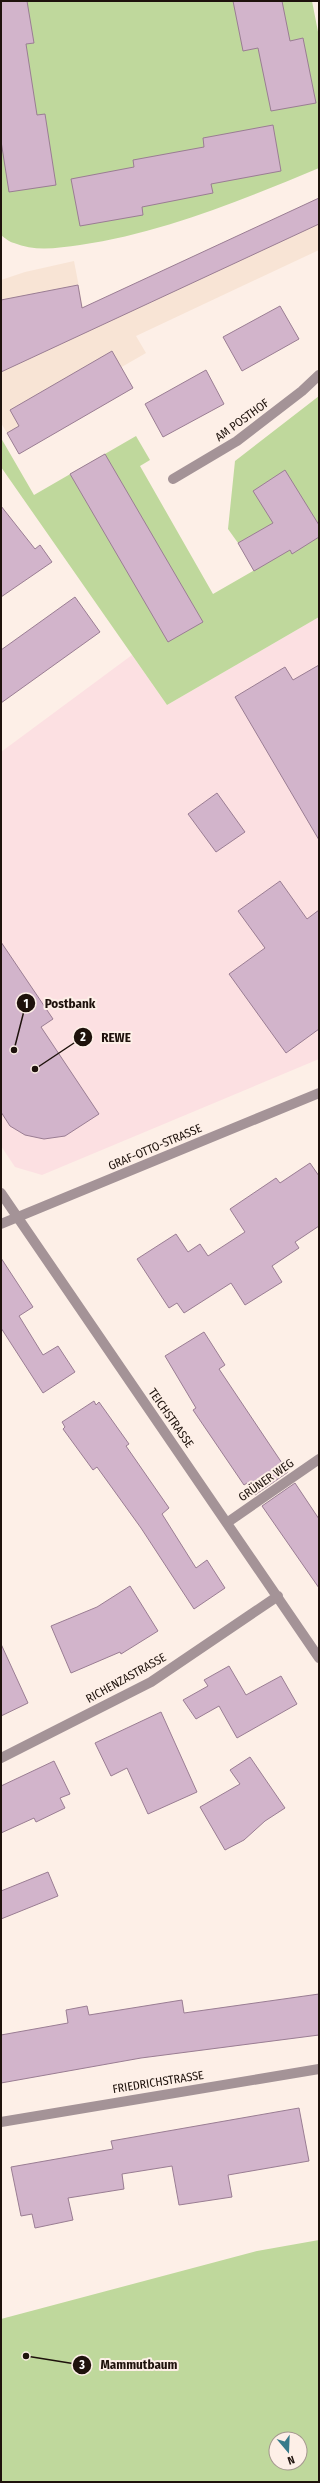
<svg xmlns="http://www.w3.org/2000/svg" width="320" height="2483" font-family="'Fira Sans Condensed',sans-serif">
	<rect width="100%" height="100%" fill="#fdefe7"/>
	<path fill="#fce0e2" d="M319,617V1059L42,1175L15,1167L1,1146V752L132,655L167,705Z"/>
	<path fill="#f8e4d5" d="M319,198V250L136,336L146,353L7,433L1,423V280L25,272L74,261L83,308Z"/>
	<path fill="#bfd89c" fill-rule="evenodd" d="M1,1H312L319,37V168C242,200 163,233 80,245C58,248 35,252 14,243C9,242 5,238 1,235Z
		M319,396V617L167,705L1,467V438L34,495L136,436L150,460L140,466L213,594L272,560L256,533L238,543L228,529L235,461Z
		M319,2240V2482H1V2319L257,2251ZM276,2439H300V2463H276Z"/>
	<path fill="#d2b4cb" stroke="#9a7d93" d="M1,1H27L34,43L26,44L37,115L45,114L56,185L9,192L1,141Z
		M233,1H282L290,41L303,38L316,103L271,111L258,48L243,51Z
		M273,125L281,171L211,184L213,193L142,207L143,215L80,226L71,179L134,167L133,160L204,147L203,138Z
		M319,198V224L1,372V300L78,285L82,308Z
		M280,306L299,339L242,371L223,337Z
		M112,351L133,388L19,454L7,433L19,426L10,410Z
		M206,370L224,404L163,437L145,404Z
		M105,454L203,622L168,642L70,474Z
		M285,470L319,525V537L292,554L290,550L254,571L238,543L273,523L253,491Z
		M1,506L35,549L40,545L52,562L1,597Z
		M75,597L100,632L1,703V650Z
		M319,665V840L235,697L285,667L293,680Z
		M217,793L245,832L216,852L188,814Z
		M280,881L307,919L319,910V1029L286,1053L229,974L265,948L238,911Z
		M1,942L53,1019L41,1027L99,1114L65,1136L44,1139L25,1135L10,1126L1,1112Z
		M310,1163L319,1176V1226L295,1242L299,1248L272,1266L282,1282L245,1305L231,1283L184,1313L177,1303L169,1308L137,1259L176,1234L188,1252L200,1244L208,1256L245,1232L230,1209L276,1178L280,1183Z
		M1,1258L33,1307L19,1316L43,1355L58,1346L75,1372L43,1393L1,1328Z
		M204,1332L225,1365L219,1369L288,1472L255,1495L247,1483L244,1485L193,1410L196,1408L165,1356Z
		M94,1401L96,1405L99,1402L129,1444L126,1446L169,1508L162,1514L196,1568L207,1560L225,1588L194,1609L141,1528L97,1467L93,1470L63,1429L65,1427L62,1422Z
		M295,1483L319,1519V1588L262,1506Z
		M130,1586L158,1631L121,1654L120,1652L71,1673L51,1626L97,1607Z
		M1,1644L28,1703L1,1716Z
		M229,1666L246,1695L281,1676L297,1704L237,1738L219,1706L196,1719L183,1700L208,1686L204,1680Z
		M161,1712L197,1792L148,1814L127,1768L111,1776L95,1743Z
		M250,1757L285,1808L265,1821L244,1840L225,1850L200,1807L240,1784L230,1770Z
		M54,1761L70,1794L60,1798L65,1808L36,1822L34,1818L1,1833V1786Z
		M48,1872L58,1896L1,1919V1891Z
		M319,1994V2035L141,2058L1,2083V2035L68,2023L66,2010L87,2006L89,2015L182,2000L184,2013Z
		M299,2108L309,2161L228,2175L232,2197L179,2205L172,2166L122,2174L124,2189L68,2198L73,2220L35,2228L32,2214L21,2216L11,2167L113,2149L111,2141Z"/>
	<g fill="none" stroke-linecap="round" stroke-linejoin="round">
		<path stroke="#a49397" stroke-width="10" d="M173,479L237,441L302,391L319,375
			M1,1193L319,1658
			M1,1224L319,1093
			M228,1522L319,1459
			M1,1758L151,1682L278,1596
			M1,2122L319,2069"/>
	</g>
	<g text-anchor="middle" stroke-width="4" stroke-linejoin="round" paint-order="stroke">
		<g font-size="12" fill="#1e120c" stroke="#fdefe7">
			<text transform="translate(242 420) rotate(-36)" y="4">AM POSTHOF</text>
			<text transform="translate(155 1147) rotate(-23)" y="4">GRAF-OTTO-STRASSE</text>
			<text transform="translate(171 1418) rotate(55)" y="4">TEICHSTRASSE</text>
			<text transform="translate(266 1480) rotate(-35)" y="4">GRÜNER WEG</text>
			<text transform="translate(126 1678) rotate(-29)" y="4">RICHENZASTRASSE</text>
			<text transform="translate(158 2082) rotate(-9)" y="4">FRIEDRICHSTRASSE</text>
		</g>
	</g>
	<path fill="none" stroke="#1e120c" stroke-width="1.5" d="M14 1050L26 1003M35 1069L83 1037M26 2356L82 2365"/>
	<g fill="#1e120c" stroke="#fdefe7" stroke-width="1.5">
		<circle cx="14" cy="1050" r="4"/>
		<circle cx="35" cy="1069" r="4"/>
		<circle cx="26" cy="2356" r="4"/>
		<circle cx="26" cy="1003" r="10"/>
		<circle cx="83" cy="1037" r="10"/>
		<circle cx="82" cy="2365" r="10"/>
	</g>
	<g font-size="12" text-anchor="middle" font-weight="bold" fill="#fff">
		<text x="26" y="1008">1</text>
		<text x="83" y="1041">2</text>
		<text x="82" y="2369">3</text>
	</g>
	<g font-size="13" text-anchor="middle" font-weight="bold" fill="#1e120c" stroke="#fdefe7" stroke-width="4" stroke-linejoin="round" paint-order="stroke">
		<text x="70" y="1008">Postbank</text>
		<text x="116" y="1042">REWE</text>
		<text x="139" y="2369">Mammutbaum</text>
	</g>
	<rect width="320" height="2483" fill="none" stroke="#1e120c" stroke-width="4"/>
	<g transform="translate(288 2451) rotate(161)"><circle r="19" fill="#fdefe7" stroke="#a4978f"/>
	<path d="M0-3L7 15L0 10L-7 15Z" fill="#377a8a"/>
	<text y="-6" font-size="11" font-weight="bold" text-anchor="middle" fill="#1e120c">N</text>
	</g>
</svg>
